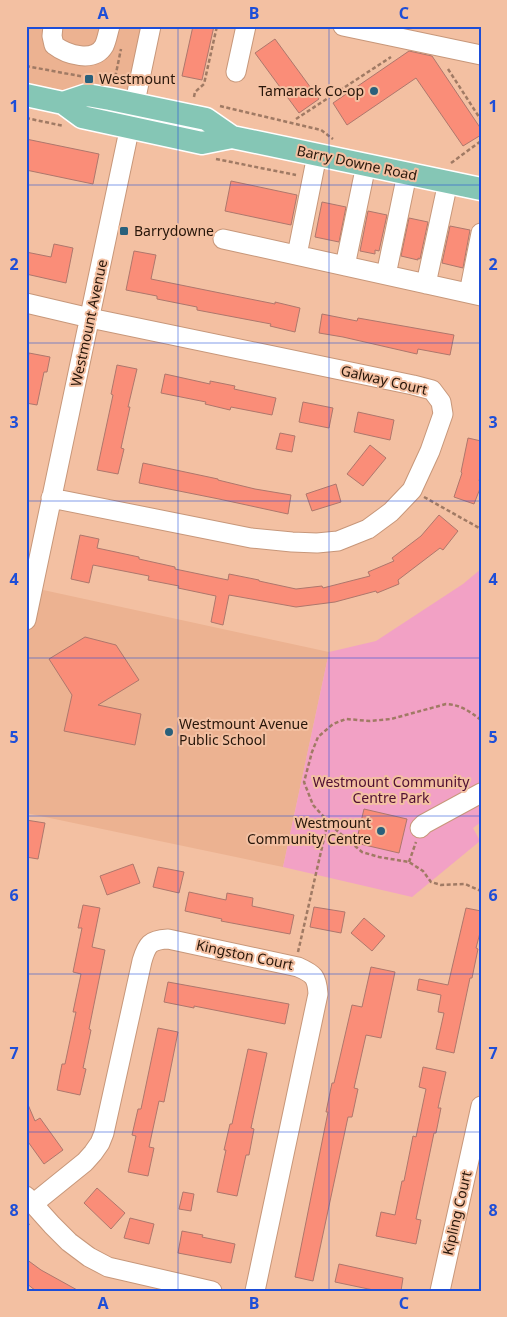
<svg xmlns="http://www.w3.org/2000/svg" width="507" height="1317" font-family="'Noto Sans',sans-serif">
	<rect width="100%" height="100%" fill="#f3c0a2"/>
	<path fill="#ecb291" d="M26,26H150L134,103L26,95Z
		M34,588L329,652L283,867L26,813V625Z"/>
	<path fill="#f2a1c5" d="M481,569V822L473,828L480,841L412,897L283,867L329,652L376,641L463,584Z"/>
	<path fill="#fa8d78" stroke="#ae776c" d="M193,26H214L202,80L182,76Z
		M275,39L319,99L299,113L255,53Z
		M409,51L432,56L481,129V135L463,146L416,78L347,125L333,103Z
		M26,139L99,154L93,184L26,170Z
		M231,181L297,195L291,225L225,211Z
		M322,202L346,207L339,242L315,237Z
		M368,211L387,215L379,251L375,250V254L360,251Z
		M409,218L428,222L420,259L418,258V260L401,256Z
		M450,226L470,230L463,268L442,263Z
		M54,244L73,248L66,283L26,274V252L51,257Z
		M134,251L156,255L151,279L235,296L275,304V302L300,308L295,332L270,326L271,324L197,310V307L157,299V296L126,290Z
		M322,314L357,321L358,318L454,335L450,355L418,349L417,354L343,337L319,333Z
		M29,353L50,357L47,372H44L37,405L26,403V369Z
		M117,365L137,369L128,407H130L121,448L124,449L118,474L97,470L113,395L111,394Z
		M165,374L210,384V381L235,386L234,389L276,398L272,415L231,407L230,410L205,404L206,402L161,393Z
		M303,402L333,408L329,428L299,422Z
		M358,412L394,420L390,440L354,432Z
		M280,433L295,436L292,452L276,449Z
		M468,438L481,441V473L479,481H481V486L474,504L454,497L462,473L461,472Z
		M370,445L386,458L363,486L347,474Z
		M143,463L218,479V480L255,489L291,495L288,514L219,499L139,483Z
		M336,484L341,502L312,511L306,494Z
		M439,515L458,531L443,550L440,548L398,580L399,584L377,593L376,591L335,602L296,607L229,595L223,625L211,622L216,596L178,588L179,586L148,580L149,576L93,565L89,583L71,579L80,535L99,539L97,548L139,557V559L175,567V569L228,580L229,574L259,580V581L296,589L322,586L323,588L370,576L368,572L394,561L392,558L421,536Z
		M85,637L116,645L139,680L98,705L141,714L135,745L64,731L72,695L49,659Z
		M364,809L407,819L399,853L356,843Z
		M26,820L45,823L38,859L26,857Z
		M133,864L140,883L107,895L100,876Z
		M158,867L184,872L179,893L153,887Z
		M189,892L226,900L227,893L253,898L252,906L294,915L290,934L221,921L222,919L185,911Z
		M83,905L100,908L92,947L105,950L89,1029L91,1030L83,1068L86,1069L80,1095L57,1090L62,1064H65L76,1012H73L81,974L73,972L82,928H78Z
		M314,907L345,912L341,933L310,927Z
		M466,908L481,911V929L476,948L478,949L472,978H470L454,1053L436,1049L444,1013L438,1012L441,995L417,990L419,979L448,985Z
		M364,918L385,936L372,951L351,933Z
		M371,967L395,972L381,1038L366,1035L354,1088L358,1089L352,1117H348L313,1281L295,1277L328,1112H326L332,1083H334L352,1005L362,1007Z
		M168,982L289,1004L285,1024L194,1006V1008L164,1002Z
		M158,1028L178,1032L164,1102L159,1101L149,1147L154,1148L148,1176L128,1172L136,1136L132,1135L138,1109H141Z
		M248,1049L267,1053L251,1128L254,1129L249,1155H246L237,1196L217,1192L226,1150H224L230,1124H232Z
		M423,1067L446,1072L438,1108H441L436,1133H434L416,1219L421,1220L416,1244L376,1236L381,1212L395,1215L402,1181H404L413,1136L416,1137L426,1089L419,1087Z
		M26,1100L35,1121L40,1118L63,1150L44,1164L26,1139Z
		M97,1188L125,1213L111,1229L84,1203Z
		M183,1192L194,1194L191,1211L179,1209Z
		M130,1218L154,1224L149,1244L124,1238Z
		M182,1231L203,1235L202,1237L235,1244L231,1263L178,1253Z
		M26,1259L41,1270L79,1291H36L26,1283Z
		M339,1264L403,1278L401,1291H378L335,1282Z"/>
	<g fill="none" stroke-linecap="round" stroke-linejoin="round">
		<defs>
			<path id="minor" d="M53,26L52,36L54,45C67,55 94,63 104,46C107,40 108,32 110,26
				M343,26L481,55
				M236,72L246,26
				M223,239L481,296
				M297,255L317,155
				M345,266L366,165
				M386,275L407,174
				M426,284L448,182
				M469,293L481,233
				M26,303L90,318L413,385L432,390L441,402L443,414L430,451L412,490L391,512L368,529L338,541L317,543L292,542L251,538L51,498
				M26,620L151,26
				M420,828L424,824L481,793
				M26,1196L52,1225L69,1242L89,1257L108,1267L212,1291
				M33,1204L85,1162L93,1153L100,1143L104,1133L142,961C147,944 150,940 168,939L298,967C314,974 317,977 318,994L255,1291
				M440,1291L481,1106"/>
			<path id="major" d="M26,95L63,103L82,117L202,143L232,137
				M63,103L87,95L110,99L206,119L232,137L481,189"/>
		</defs>
		<use href="#minor" stroke="#c7977a" stroke-width="21"/>
		<use href="#major" stroke="#fff" stroke-width="25"/>
		<path stroke="#a07a64" stroke-width="2.5" stroke-dasharray="4 2.5" stroke-linecap="butt" d="M26,66L85,77
			M448,69L481,120
			M114,83L121,49
			M194,97L195,92L204,84L217,26
			M220,106L321,130L333,139
			M26,118L64,126
			M296,119L391,57
			M216,159L296,175
			M451,163L481,141
			M424,497L481,529
			M481,720C469,711 461,705 446,704L391,719L370,721L346,719L333,724L318,737L312,752L304,782L313,805L334,828L362,852L379,857L409,862L423,871L431,882L441,885L465,884L481,891
			M409,862L416,842
			M298,952L328,821
			M26,1226L31,1222"/>
		<use href="#minor" stroke="#fff" stroke-width="19"/>
		<use href="#major" stroke="#85c6b5" stroke-width="22"/>
	</g>
	<path fill="none" stroke="#1d4ed8" stroke-width="1" stroke-opacity="0.55" d="M178,26V1291M329,26V1291M26,185H481M26,343H481M26,501H481M26,658H481M26,816H481M26,974H481M26,1132H481"/>
	<g fill="#29607b" stroke="#f3c0a2" stroke-width="2">
		<rect x="84" y="74" width="10" height="10" rx="2.5"/>
		<circle cx="374" cy="91" r="5"/>
		<rect x="119" y="226" width="10" height="10" rx="2.5"/>
		<circle cx="169" cy="732" r="5"/>
		<circle cx="381" cy="831" r="5"/>
	</g>
	<g text-anchor="middle" stroke-width="4" stroke-linejoin="round" paint-order="stroke">
		<g font-size="14" fill="#28160a" stroke="#f3c0a2" text-anchor="start">
			<text x="99" y="84">Westmount</text>
			<text x="364" y="96" text-anchor="end">Tamarack Co-op</text>
			<text x="134" y="236">Barrydowne</text>
			<text x="179" y="729">Westmount Avenue<tspan x="179" dy="16">Public School</tspan></text>
			<text x="371" y="828" text-anchor="end">Westmount<tspan x="371" dy="16">Community Centre</tspan></text>
		</g>
		<g font-size="14" fill="#28160a" stroke="#f3c0a2">
			<text transform="translate(357 163) rotate(12)" y="5">Barry Downe Road</text>
			<text transform="translate(89 323) rotate(-78)" y="5">Westmount Avenue</text>
			<text transform="translate(384 380) rotate(13)" y="5">Galway Court</text>
			<text transform="translate(245 955) rotate(12)" y="5">Kingston Court</text>
			<text transform="translate(457 1213) rotate(-77)" y="5">Kipling Court</text>
		</g>
		<g font-size="14" fill="#4f0f32" stroke="#f3c0a2">
			<text x="391" y="787">Westmount Community<tspan x="391" dy="16">Centre Park</tspan></text>
		</g>
	</g>
	<rect width="507" height="1317" fill="none" stroke="#f3c0a2" stroke-width="55"/>
	<rect x="28" y="28" width="452" height="1262" fill="none" stroke="#1d4ed8" stroke-width="2"/>
	<g font-size="16" text-anchor="middle" font-weight="bold" fill="#1d4ed8">
		<text x="103" y="19">A</text>
		<text x="254" y="19">B</text>
		<text x="404" y="19">C</text>
		<text x="14" y="112">1</text>
		<text x="493" y="112">1</text>
		<text x="14" y="270">2</text>
		<text x="493" y="270">2</text>
		<text x="14" y="428">3</text>
		<text x="493" y="428">3</text>
		<text x="14" y="585">4</text>
		<text x="493" y="585">4</text>
		<text x="14" y="743">5</text>
		<text x="493" y="743">5</text>
		<text x="14" y="901">6</text>
		<text x="493" y="901">6</text>
		<text x="14" y="1059">7</text>
		<text x="493" y="1059">7</text>
		<text x="14" y="1216">8</text>
		<text x="493" y="1216">8</text>
		<text x="103" y="1309">A</text>
		<text x="254" y="1309">B</text>
		<text x="404" y="1309">C</text>
	</g>
</svg>
